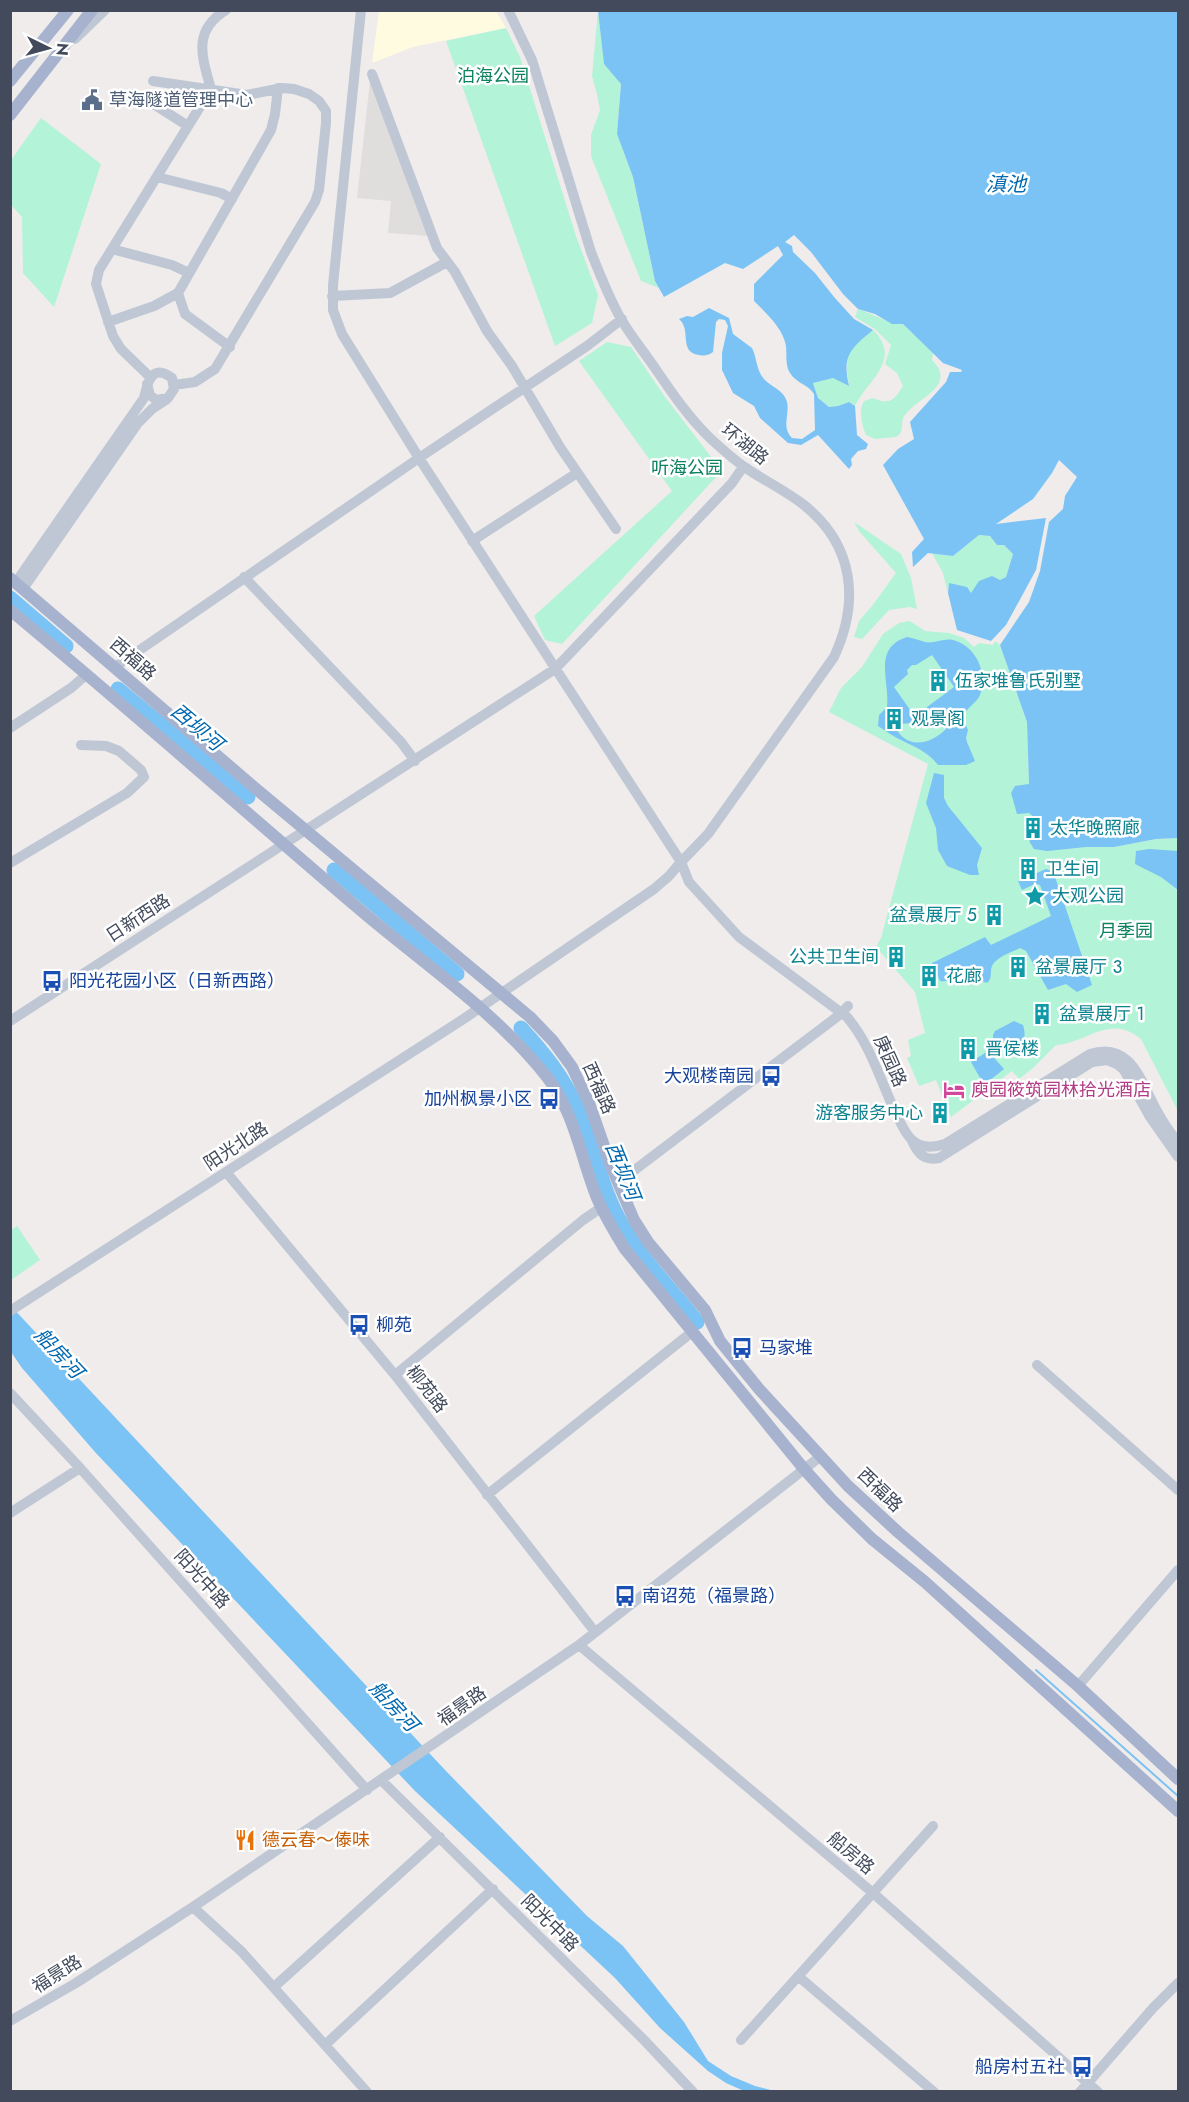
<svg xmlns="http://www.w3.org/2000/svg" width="1189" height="2102" font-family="Jost,'Noto Sans SC',sans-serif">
	<rect width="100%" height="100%" fill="#efeceb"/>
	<path fill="#fefbe0" d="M379,11H496L506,28L413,47L372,63Z"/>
	<path fill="#e0dddd" d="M370,81L429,236L388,233L391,201L357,198Z"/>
	<path fill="#b3f3d8" d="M598,11L604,64L621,83L617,134L633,177L655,281L659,288L641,281L591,156V135L600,110L597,94L592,76Z
		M506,28L520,57L576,236L598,295L592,323L555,346L446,41Z
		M41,118L101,164L54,307L23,273L22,217L11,205V160Z
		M858,309C873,314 887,323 903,324L933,353L932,360C958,386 918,397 905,415C899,423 906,431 896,437L875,439L866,435C862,425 858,411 864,401L873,398C889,405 894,401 903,386L897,373L885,364L891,345L875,329L855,317Z
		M873,330C903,359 868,380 855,406L849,402L838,406L829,407L818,398L813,383L833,377L849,386C844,354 848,350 873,330Z
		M607,342L631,347L665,397L715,462L717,476L562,644L545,640L534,616L672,491L579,361Z
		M854,522L901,554L911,578L917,609L910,607L889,610L862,639L854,637L859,621L872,606L896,573L859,531Z
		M979,535L990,536L997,545H1004L1013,554L1006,577L971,594L949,583L948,593L943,573L932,553L953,556Z
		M910,621L925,631L949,633L964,638L974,647L979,643L993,645L995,641L1000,645L1027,722L1029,784L1021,812C1036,812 1043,823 1037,836L1086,847H1114L1156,839L1178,838V1111L1141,1039C1109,1013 1088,1043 1056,1045L1033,1068L1019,1079L1012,1071L951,1117L936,1080L919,1086L907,1058L911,1056L908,1040L925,1033L915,992L876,947L881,938L928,764L829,712L841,688L862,667L883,634L899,623Z
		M17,1226L40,1260L11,1280V1230Z"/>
	<path fill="#7bc3f5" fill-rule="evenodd" d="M598,11H1178V838L1156,839L1114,847H1086L1047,851L1034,849L1029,841C1038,836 1041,831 1038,821L1029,813L1017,814L1011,793L1015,786L1029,784L1027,722L1000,645L1029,602L1040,571L1049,522L1063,509L1065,496L1077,477L1059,460L1052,473L1033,499L996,524L1046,518L1036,570L1006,625L991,641L957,630L948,593L949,583L967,587L971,593L979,581L992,576L1000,580L1006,577L1013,554L1004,545H997L990,536L979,535L953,556L928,553L913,567L912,552L924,539L883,465L898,449L914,439L910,422L946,382L950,372H961L962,370L943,363L903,324H892L875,314L858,309L843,294L811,252L794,235L785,242L792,246L793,252L815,273L834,297L854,319L873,330C850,349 842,356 849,386L833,378L813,383L818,398L829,407L838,406L849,402L855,406L857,435L868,444L866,449L858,451L851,459L852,465L849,469L818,435L801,445L788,443L760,418L754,406L733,393L722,370V353L728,326L725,320L719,319L716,322L713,352C707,356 705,356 699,355C678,352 692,330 679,319L687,316L693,317L709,308L729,318L733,334L752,348C757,358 756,370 764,379C771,387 784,390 787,402C790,415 781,427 792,438L802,439L815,430L814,394C809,385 796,383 790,373C785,365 787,355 786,346C783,328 766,313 754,301V284L783,255L778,246L743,269L725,263L664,297L655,281L633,177L617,134L621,84L604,64Z
		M907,637C914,638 918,640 925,642C934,644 943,638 953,640C974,645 988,671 981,692C978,704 966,706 963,718L968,730L966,738L967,742L975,761L966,765H938C928,752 917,748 903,741C894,737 886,731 878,726L879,715L887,707C890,681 872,648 907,637ZM932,655L954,687L919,713L913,714L894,687L908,674L907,670L912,665H916ZM940,715L946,719V729C931,744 909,750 896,729L900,724L913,723Z
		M934,773L944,775V798L948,806L982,848L977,865L979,875H970L947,866L938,850L936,828L926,803Z
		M1149,849L1178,851V890L1161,877L1135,864L1136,851Z
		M1046,869L1053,871L1092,985L1077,992L1066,984L1048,990L1026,951L1020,948C1012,952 996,957 992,966C990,970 992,977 989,981C985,986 978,977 973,975C960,972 952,983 940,981L932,963L985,937L991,945L1051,916L1040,885L1035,884L1022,890L1018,881Z
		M1014,1021L1023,1025C1033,1056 992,1061 993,1035L995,1031Z
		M988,1051L1004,1069L984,1085L971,1062Z
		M10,1305L446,1771L587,1916L623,1946L684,2022L708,2061L731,2076L755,2086L775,2091H744L726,2083L708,2071L660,2028L615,1978L415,1791L95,1452L22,1368L11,1352Z"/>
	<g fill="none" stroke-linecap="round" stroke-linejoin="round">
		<path stroke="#7bc3f5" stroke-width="2" d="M1036,1670L1178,1796"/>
		<path stroke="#7bc3f5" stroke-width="15" d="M10,598L66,646
			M118,689L248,797
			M334,870L457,974
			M521,1028C544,1053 564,1078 578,1110C594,1147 601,1189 622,1225C642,1260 672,1290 697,1322"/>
		<path stroke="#bfc7d5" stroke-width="10" d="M361,10L333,285V310L342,334L419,458L681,862L689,882L739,937L847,1017C869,1043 879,1076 893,1107C898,1117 903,1131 911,1139C921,1149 933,1148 945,1144L1090,1054C1132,1041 1141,1083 1157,1111C1163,1122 1170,1133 1178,1142
			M75,39L105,10
			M372,74L437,248L455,272L487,331L512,366L560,447L616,529
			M153,81L247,95L282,88L294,89L309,94L319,101L326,111V123L319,190L315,202L215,369L195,382L174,385
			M144,98L188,126
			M157,177L221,193L232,199
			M112,249L172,265L189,273
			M178,293L185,314L230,347
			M332,296L390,293L447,262
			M108,322L154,306L178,293L271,130L275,114L278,88
			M150,377L121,349L113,336L96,284L99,270L211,89C202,57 192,31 226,10
			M472,541L577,473
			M244,577L401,742L415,761
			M16,582L144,398C147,384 152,362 172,378L174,389L168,398L156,400L150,395L147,384
			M23,589L138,423L152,409L167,399
			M115,667L419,458L587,346L622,319
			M10,728L71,688L86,675
			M10,863L127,793L144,777L141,770L119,751L106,746L81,745
			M10,1021L555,669L732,483L743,467
			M912,1141C918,1154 924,1161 939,1158L1092,1062L1107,1060L1117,1064L1124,1070L1150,1117L1178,1157
			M226,1172L395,1375L595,1632
			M617,1182L628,1175L838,1016L848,1006
			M10,1311L465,1018L654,889L669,876L681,862L708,834L834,657C860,601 854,545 804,505C786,491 765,481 746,468C734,460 722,449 711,439C689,418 672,393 655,368C644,352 631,336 621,319C609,298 600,275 591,252L532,60L508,10
			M1037,1365L1178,1490
			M395,1375L583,1220L602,1207
			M10,1393L80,1468L367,1790
			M487,1495L692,1332
			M10,1513L80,1468
			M579,1645L873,1893L1098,2092
			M1078,1686L1178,1570
			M381,1780L644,2040L693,2092
			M193,1907L242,1952L367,2092
			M798,1976L934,2092
			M274,1987L440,1837
			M10,2021L76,1983L193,1907L579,1645L821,1456
			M741,2040L933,1826
			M325,2045L493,1889
			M1080,2092L1153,2008L1178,1983"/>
		<path stroke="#a7b3ce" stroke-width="12" d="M10,81L68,10
			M10,115L92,10
			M10,578L255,788L530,1017L553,1041L572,1067L589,1103L611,1166L634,1220L648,1242L705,1310L720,1341L759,1389L848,1486L898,1532L1078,1686L1178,1779
			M10,610C128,708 242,809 358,908C422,963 494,1010 547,1077C574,1111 581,1158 597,1198C605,1216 615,1233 625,1249L804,1469L831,1499L872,1539L925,1582L1178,1811"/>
	</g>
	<defs>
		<symbol id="civic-bare" viewBox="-9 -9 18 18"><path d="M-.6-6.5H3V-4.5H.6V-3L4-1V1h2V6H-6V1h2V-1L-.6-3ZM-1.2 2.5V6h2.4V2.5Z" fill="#5c6f8a" stroke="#fff" stroke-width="2.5" paint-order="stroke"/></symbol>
		<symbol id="building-bare" viewBox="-9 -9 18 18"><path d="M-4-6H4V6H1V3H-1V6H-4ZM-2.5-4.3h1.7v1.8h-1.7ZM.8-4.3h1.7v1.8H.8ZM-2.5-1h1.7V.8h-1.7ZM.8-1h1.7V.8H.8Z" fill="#0f9aa8" stroke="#fff" stroke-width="2.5" paint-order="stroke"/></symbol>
		<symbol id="sight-bare" viewBox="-9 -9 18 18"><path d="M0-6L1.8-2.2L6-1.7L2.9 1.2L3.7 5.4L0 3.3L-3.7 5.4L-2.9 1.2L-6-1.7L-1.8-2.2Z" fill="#0f9aa8" stroke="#fff" stroke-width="2.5" paint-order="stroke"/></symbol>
		<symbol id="bus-bare" viewBox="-9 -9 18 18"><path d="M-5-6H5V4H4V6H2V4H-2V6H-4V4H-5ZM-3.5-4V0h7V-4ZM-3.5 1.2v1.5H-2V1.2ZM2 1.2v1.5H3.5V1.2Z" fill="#1a4fb4" stroke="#fff" stroke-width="2.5" paint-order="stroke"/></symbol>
		<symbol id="hotel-bare" viewBox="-9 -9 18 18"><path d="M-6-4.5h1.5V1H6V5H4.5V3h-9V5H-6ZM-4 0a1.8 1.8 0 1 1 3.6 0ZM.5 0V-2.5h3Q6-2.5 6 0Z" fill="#d1479c" stroke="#fff" stroke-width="2.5" paint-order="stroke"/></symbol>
		<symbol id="restaurant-bare" viewBox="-9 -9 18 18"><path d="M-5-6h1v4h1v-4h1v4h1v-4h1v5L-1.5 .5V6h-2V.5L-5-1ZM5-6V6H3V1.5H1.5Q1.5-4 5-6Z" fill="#e8710a" stroke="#fff" stroke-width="2.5" paint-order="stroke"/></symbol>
	</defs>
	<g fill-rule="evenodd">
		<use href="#civic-bare" x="77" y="85" width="30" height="30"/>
		<use href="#building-bare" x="923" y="666" width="30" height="30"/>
		<use href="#building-bare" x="879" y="704" width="30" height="30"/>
		<use href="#building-bare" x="1018" y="813" width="30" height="30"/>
		<use href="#building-bare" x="1013" y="854" width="30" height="30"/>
		<use href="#sight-bare" x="1020" y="881" width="30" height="30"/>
		<use href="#building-bare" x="979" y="900" width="30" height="30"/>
		<use href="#building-bare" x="881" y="942" width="30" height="30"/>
		<use href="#building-bare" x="1003" y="952" width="30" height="30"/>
		<use href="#building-bare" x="914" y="961" width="30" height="30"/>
		<use href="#bus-bare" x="37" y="966" width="30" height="30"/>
		<use href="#building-bare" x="1027" y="999" width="30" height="30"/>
		<use href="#building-bare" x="953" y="1034" width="30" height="30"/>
		<use href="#bus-bare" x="756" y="1061" width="30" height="30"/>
		<use href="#hotel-bare" x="939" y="1075" width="30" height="30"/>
		<use href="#bus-bare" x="534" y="1084" width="30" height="30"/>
		<use href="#building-bare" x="925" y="1098" width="30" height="30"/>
		<use href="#bus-bare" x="344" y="1310" width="30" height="30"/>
		<use href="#bus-bare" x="727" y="1333" width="30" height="30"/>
		<use href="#bus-bare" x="610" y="1581" width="30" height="30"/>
		<use href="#restaurant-bare" x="230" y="1825" width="30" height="30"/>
		<use href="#bus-bare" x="1067" y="2052" width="30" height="30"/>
	</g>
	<g text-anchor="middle" stroke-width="5" stroke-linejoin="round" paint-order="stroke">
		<g font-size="18" fill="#0c825f" stroke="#fff">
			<text x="493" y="82">泊海公园</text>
			<text x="687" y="474">听海公园</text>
			<text x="1126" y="937">月季园</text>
		</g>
		<g font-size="18" fill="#4e5e75" stroke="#fff" text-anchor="start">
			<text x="109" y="106">草海隧道管理中心</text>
		</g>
		<g font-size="18" fill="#424a5b" stroke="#fff">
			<text transform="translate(745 444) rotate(39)" y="6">环湖路</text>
			<text transform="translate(133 659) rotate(41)" y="6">西福路</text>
			<text transform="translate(138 918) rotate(-33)" y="6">日新西路</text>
			<text transform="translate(890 1061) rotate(66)" y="6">庚园路</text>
			<text transform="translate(599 1088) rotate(66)" y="6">西福路</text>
			<text transform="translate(236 1146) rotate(-33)" y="6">阳光北路</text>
			<text transform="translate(427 1389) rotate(52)" y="6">柳苑路</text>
			<text transform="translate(880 1490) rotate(44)" y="6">西福路</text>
			<text transform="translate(202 1579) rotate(48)" y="6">阳光中路</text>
			<text transform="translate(462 1706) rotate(-35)" y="6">福景路</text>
			<text transform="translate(851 1853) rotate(40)" y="6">船房路</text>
			<text transform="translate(550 1923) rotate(45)" y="6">阳光中路</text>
			<text transform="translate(57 1974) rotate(-32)" y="6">福景路</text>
		</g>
		<g font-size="18" fill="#0d838f" stroke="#fff" text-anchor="start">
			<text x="955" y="687">伍家堆鲁氏别墅</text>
			<text x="911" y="725">观景阁</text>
			<text x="1050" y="834">太华晚照廊</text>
			<text x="1045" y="875">卫生间</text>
			<text x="1052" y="902">大观公园</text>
			<text x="977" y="921" text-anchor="end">盆景展厅 5</text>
			<text x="879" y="963" text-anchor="end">公共卫生间</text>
			<text x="1035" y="973">盆景展厅 3</text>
			<text x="946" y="982">花廊</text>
			<text x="1059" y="1020">盆景展厅 1</text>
			<text x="985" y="1055">晋侯楼</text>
			<text x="923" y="1119" text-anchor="end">游客服务中心</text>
		</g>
		<g font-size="18" fill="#164399" stroke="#fff" text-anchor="start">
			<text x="69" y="987">阳光花园小区（日新西路）</text>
			<text x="754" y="1082" text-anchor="end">大观楼南园</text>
			<text x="532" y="1105" text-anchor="end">加州枫景小区</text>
			<text x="376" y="1331">柳苑</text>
			<text x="759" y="1354">马家堆</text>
			<text x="642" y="1602">南诏苑（福景路）</text>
			<text x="1065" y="2073" text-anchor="end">船房村五社</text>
		</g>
		<g font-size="18" fill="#b23c85" stroke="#fff" text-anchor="start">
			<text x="971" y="1096">庾园筱筑园林拾光酒店</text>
		</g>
		<g font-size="18" fill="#c56008" stroke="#fff" text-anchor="start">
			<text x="262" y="1846">德云春～傣味</text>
		</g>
		<g font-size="20" font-style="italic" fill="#0068b0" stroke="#fff">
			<text x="1006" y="191">滇池</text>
			<text transform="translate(197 727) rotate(40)" y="7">西坝河</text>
			<text transform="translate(623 1171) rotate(68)" y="7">西坝河</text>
			<text transform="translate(59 1353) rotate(47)" y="7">船房河</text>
			<text transform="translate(394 1706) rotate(47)" y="7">船房河</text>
		</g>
	</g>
	<rect width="1189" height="2102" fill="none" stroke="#424a5b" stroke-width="24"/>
	<g transform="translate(48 48) rotate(95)" stroke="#ffffff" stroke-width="4.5" paint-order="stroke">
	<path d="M0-4.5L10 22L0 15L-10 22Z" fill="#424a5b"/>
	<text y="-9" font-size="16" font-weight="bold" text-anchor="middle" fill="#424a5b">N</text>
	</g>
</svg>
